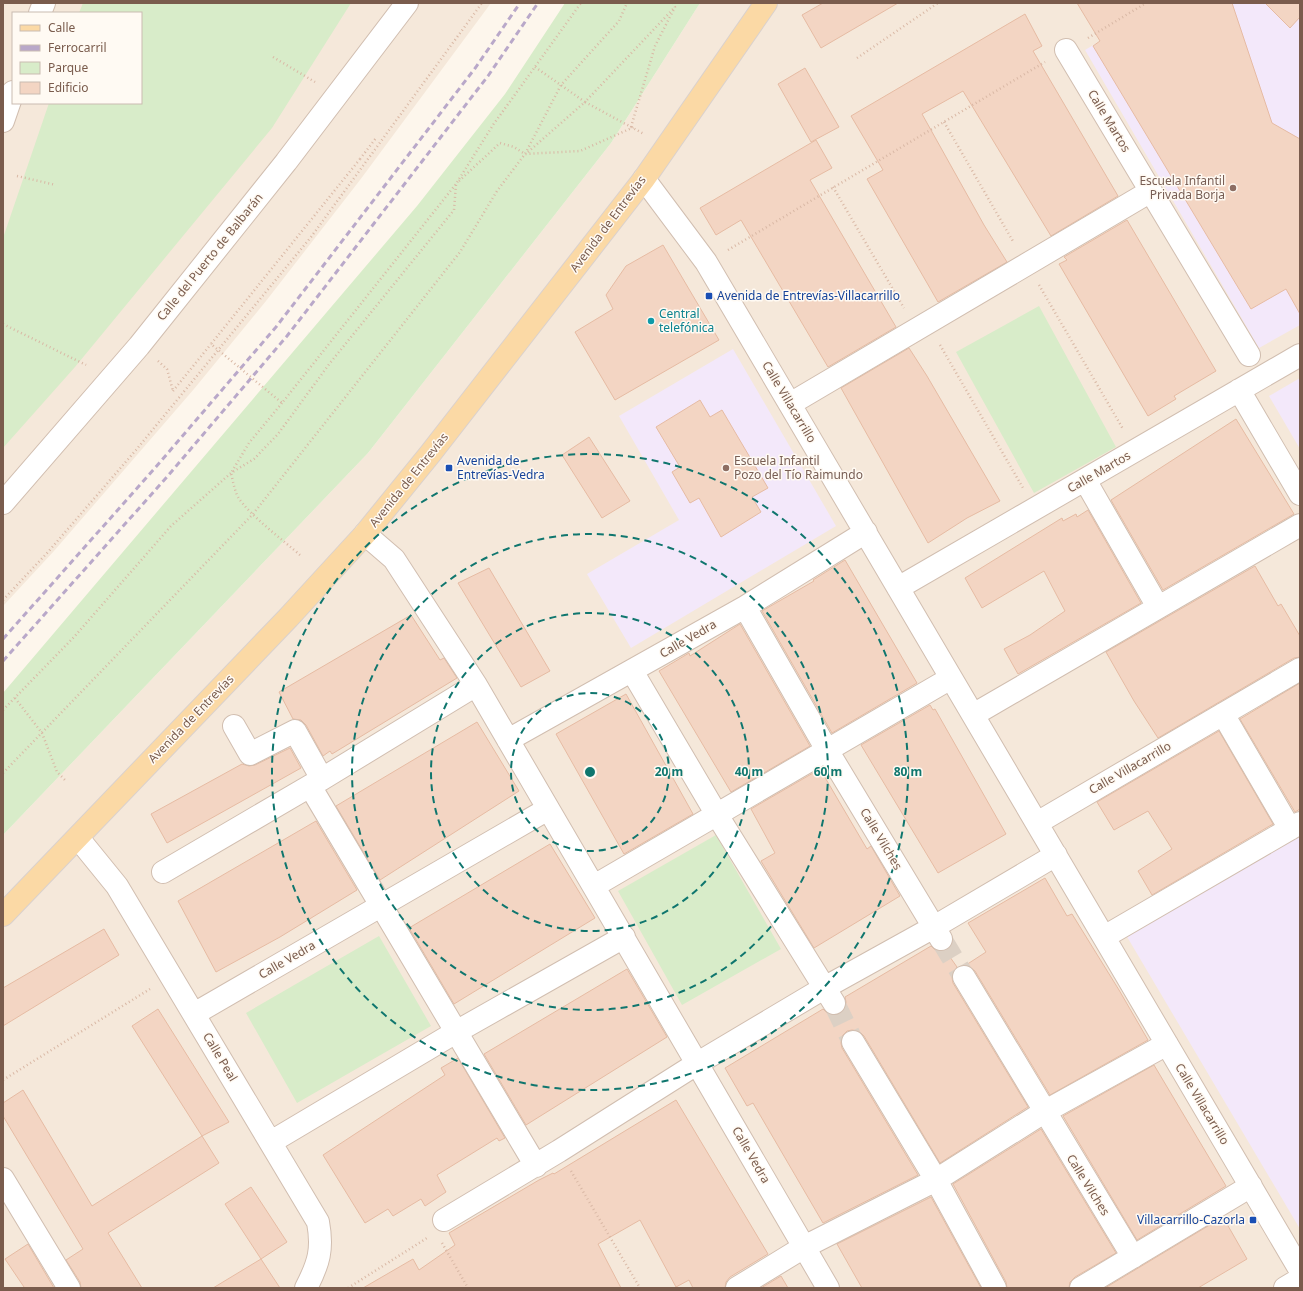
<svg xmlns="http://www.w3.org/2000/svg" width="1303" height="1291" font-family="'Noto Sans',sans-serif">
	<rect width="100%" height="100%" fill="#fdf6ec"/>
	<path fill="#f5e8da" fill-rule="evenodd" d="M3,3H491L360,180L266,301L194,389L54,551L3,606ZM13,13H141V103H13Z
		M700,3H1300V1288H3V835L368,453L611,143Z"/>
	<path fill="#f3e8fa" d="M1165,3H1300V325L1259,348L1085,50Z
		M733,349L836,526L631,648L587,574L679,520L619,416Z
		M1300,378V449L1269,396Z
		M1300,834V1229L1126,935Z"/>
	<path fill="#d8ecc9" d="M83,3H351L272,128L75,367L3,448V238L49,103H141V13H79Z
		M565,3H700L611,143L368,453L3,835V693L417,206L505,94Z
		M1039,306L1116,447L1034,493L956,352Z
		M716,835L781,949L682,1005L618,891Z
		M379,936L431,1026L297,1103L246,1013Z"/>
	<path fill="#f3d5c3" stroke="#e6bba3" d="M823,3H898L821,48L802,15Z
		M1077,3H1232L1272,123L1300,139V314L1286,289L1251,309L1093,46L1100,41Z
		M1265,3H1300V17L1290,28Z
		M1025,14L1042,46L1033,51L1118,196L1051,236L963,91L922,114L984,225L1007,262L938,302L867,179L883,170L851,116Z
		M805,68L839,127L811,142L778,84Z
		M816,140L832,168L810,180L896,327L828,367L741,220L716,235L700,208Z
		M1127,220L1216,371L1174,396L1176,399L1148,416L1059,264L1067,260L1064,257Z
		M663,245L719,340L615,400L575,332L613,309L606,295L626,266Z
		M909,348L927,376L1000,501L967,518L928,543L841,388Z
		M700,400L710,417L722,410L768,488L752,497L761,512L721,537L699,498L690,503L672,472L680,467L656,427Z
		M1236,419L1294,514L1163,590L1111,500Z
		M589,437L630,501L602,518L562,455Z
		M1088,510L1141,603L1018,674L1004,649L1030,635L1065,611L1055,592L1044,571L982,608L965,578L1062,518L1063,521L1076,514L1077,517Z
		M845,560L917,683L832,733L762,611L814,581L813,580Z
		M1255,566L1278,606L1281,604L1300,636V657L1294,658L1158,738L1134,701L1106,652Z
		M489,568L550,671L521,687L458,583Z
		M411,615L440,660L444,658L457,678L332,754L330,751L323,756L306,725L301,720L293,719L279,692Z
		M740,624L810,746L731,792L659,671L689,653L690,656Z
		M1300,683V809L1295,812L1240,719Z
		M626,694L693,814L624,854L556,734Z
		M930,705L933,710L935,709L1006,834L938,873L861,745Z
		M477,722L519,791L380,880L336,806Z
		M1219,731L1273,824L1152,895L1138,871L1172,849L1148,811L1114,830L1097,802Z
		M290,748L301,768L167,843L151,814L242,764L249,766L255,765Z
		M820,769L867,849L871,846L900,896L814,948L761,861L775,853L751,809Z
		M316,821L357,890L280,937L216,972L178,901Z
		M550,844L595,918L454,1004L409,928Z
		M1045,878L1067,916L1072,914L1119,990L1148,1040L1050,1095L975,971L966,965L986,952L968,923Z
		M104,929L119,955L3,1026V988Z
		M931,946L935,950H945L957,967L952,977L953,983L1028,1107L940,1163L864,1036L859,1031L852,1030L847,1031L842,1036L841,1043L842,1048L918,1175L823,1223L753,1103L747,1106L725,1068L823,1009L828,1014L835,1015L840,1014L845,1009L846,1002L845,997Z
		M627,969L667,1037L526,1125L484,1054Z
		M158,1009L229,1122L202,1136L132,1026Z
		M458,1058L505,1138L499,1141L497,1138L437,1175L446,1192L425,1206L421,1199L393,1216L388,1209L365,1223L323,1155L445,1075L441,1068Z
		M1154,1065L1226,1186L1137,1240L1063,1116Z
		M23,1090L92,1206L202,1136L219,1163L108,1233L142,1288H81L80,1282L66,1260L83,1249L3,1116V1103Z
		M676,1100L768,1254L730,1277L726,1282L725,1288H693L689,1280L676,1287L640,1220L598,1244L621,1288H363L413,1259L419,1270L455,1245L449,1233L539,1180L553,1173L554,1174Z
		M1041,1129L1116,1253L1075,1277L1070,1282L1069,1288H1007L1006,1282L953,1184Z
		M251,1187L287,1242L261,1259L225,1204Z
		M931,1197L981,1288H862L837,1244Z
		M1223,1217L1247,1259L1198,1288H1105Z
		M28,1244L54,1288H22L24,1287L5,1259Z
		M261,1259L280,1288H213Z
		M781,1276L788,1288H761Z"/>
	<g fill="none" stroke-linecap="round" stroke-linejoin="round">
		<path stroke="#dcd0c4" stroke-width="22" stroke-dasharray="22 11" stroke-linecap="butt" d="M941,939L964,977
			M834,1003L853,1042"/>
		<defs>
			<path id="minor" d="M40,13L44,3
				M1066,50L1249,355
				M3,121L13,92
				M644,179L706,262L1300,1270
				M1239,390L1300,494
				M790,404L1151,191
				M1085,480L1158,607
				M3,503L139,346L286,162L407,3
				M365,534L394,559L476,685L828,1288
				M898,588L1300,355
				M745,607L827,750L941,939
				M632,671L717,815L834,1003
				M1223,714L1290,829
				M973,715L1300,525
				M234,726L250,754L295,731L322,779
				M508,740L745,607L866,532
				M310,786L536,1166
				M1037,823L1300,669
				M78,838L117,886L318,1222C323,1249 319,1263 306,1288
				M163,872L322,779L476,685
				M594,886L951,678
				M1104,937L1300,823
				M964,977L1133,1257
				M194,1014L548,809
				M853,1042L936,1180L995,1288
				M271,1142L456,1032L624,937
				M3,1179L69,1288
				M444,1220L559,1151L698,1063L824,988L934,927L1056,855
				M737,1288L804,1247L936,1180L1044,1112L1167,1044
				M1081,1288L1251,1186
				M1285,1288L1300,1279"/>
			<path id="major" d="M3,915L288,618L365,534L430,454L644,179L766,3"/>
		</defs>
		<use href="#minor" stroke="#d1beb0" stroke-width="24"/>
		<use href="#major" stroke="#dad1cd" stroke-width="24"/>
		<path stroke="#d9b8a5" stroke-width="2.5" stroke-dasharray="1 3" stroke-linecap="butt" d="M1088,38L1146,3
			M273,57L315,82
			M857,58L938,3
			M535,67L585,102L675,7
			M944,122L1014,243
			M631,127L655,46L675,7L673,3
			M528,152L585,102L644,134
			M360,159L376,138
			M17,176L56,185
			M459,181L500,143L514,147L525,154L580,151L634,127
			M833,187L904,308
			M728,250L1045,62
			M1039,285L1123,429
			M3,324L86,365
			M940,345L1023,488
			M158,361L167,369L173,391
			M173,391L211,344
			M282,403L249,443L231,473C233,481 234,489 238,497C249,515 283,540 300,555
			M3,600L48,552L136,450L311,237L482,3
			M15,698L42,733L57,772L66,781
			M3,710L74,637L171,526L231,473L254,459L278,434L330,363L454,210L456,184L493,125L581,3
			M3,773L253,514L460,252L497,191L525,154L561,85L619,21L627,3
			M3,1080L150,989
			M571,1171L640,1288
			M442,1243L468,1288
			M348,1288L427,1238"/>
		<use href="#minor" stroke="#fff" stroke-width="22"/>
		<use href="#major" stroke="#fbd9a5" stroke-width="22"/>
		<path stroke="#b9a8c9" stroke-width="3" stroke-dasharray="6 4" stroke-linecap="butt" d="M3,639L155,468L276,327L476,67L520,3
			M3,661L166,478L287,336L488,76L538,3"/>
		<path stroke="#d9b8a5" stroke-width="2.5" stroke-dasharray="1 3" stroke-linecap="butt" d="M360,159L211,344L282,403L456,184"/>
	</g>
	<g fill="none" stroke="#0f766e" stroke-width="2" stroke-dasharray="7 5">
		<circle cx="590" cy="772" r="79"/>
		<circle cx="590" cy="772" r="159"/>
		<circle cx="590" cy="772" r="238"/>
		<circle cx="590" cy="772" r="318"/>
	</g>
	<g fill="#8d6e63" stroke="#fffaf3" stroke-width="1.5">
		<circle cx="1233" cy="188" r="4"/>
		<circle cx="726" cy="468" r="4"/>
	</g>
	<g fill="#1a4fb4" stroke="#fffaf3" stroke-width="1.5">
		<rect x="705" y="292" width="8" height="8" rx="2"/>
		<rect x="445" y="464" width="8" height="8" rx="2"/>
		<rect x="1249" y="1216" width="8" height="8" rx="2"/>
	</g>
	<circle fill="#0f9aa8" stroke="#fffaf3" stroke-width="1.5" cx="651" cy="321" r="4"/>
	<g text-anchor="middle" stroke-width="3" stroke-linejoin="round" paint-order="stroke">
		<g font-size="12" fill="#7a5c4d" stroke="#fffaf3">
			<text transform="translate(1109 121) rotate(59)" y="4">Calle Martos</text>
			<text transform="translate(608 224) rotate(-53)" y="4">Avenida de Entrevías</text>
			<text transform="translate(210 257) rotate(-51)" y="4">Calle del Puerto de Balbarán</text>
			<text transform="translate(789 402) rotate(59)" y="4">Calle Villacarrillo</text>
			<text transform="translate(1099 472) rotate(-30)" y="4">Calle Martos</text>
			<text transform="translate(409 480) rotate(-51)" y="4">Avenida de Entrevías</text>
			<text transform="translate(688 639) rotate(-30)" y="4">Calle Vedra</text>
			<text transform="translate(191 719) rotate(-46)" y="4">Avenida de Entrevías</text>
			<text transform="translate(1130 768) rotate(-30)" y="4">Calle Villacarrillo</text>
			<text transform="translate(881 839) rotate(59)" y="4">Calle Vilches</text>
			<text transform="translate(287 960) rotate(-30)" y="4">Calle Vedra</text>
			<text transform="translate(220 1057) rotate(59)" y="4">Calle Peal</text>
			<text transform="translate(1202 1104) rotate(59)" y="4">Calle Villacarrillo</text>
			<text transform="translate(751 1155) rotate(60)" y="4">Calle Vedra</text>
			<text transform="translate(1088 1185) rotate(58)" y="4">Calle Vilches</text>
		</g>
		<g font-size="12" fill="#785e54" stroke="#fffaf3" text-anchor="end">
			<text x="1225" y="185">Escuela Infantil<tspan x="1225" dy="14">Privada Borja</tspan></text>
			<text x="734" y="465" text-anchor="start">Escuela Infantil<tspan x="734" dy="14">Pozo del Tío Raimundo</tspan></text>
		</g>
		<g font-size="12" fill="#164399" stroke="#fffaf3" text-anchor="start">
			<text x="717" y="300">Avenida de Entrevías-Villacarrillo</text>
			<text x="457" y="465">Avenida de<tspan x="457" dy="14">Entrevías-Vedra</tspan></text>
			<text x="1245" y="1224" text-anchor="end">Villacarrillo-Cazorla</text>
		</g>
		<g font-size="12" fill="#0d838f" stroke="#fffaf3" text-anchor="start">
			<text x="659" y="318">Central<tspan x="659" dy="14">telefónica</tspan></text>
		</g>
	</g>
	<circle cx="590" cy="772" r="6" fill="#0f766e" stroke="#fffaf3" stroke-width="2"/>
	<g font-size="12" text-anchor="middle" font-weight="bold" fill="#0f766e" stroke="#fffaf3" stroke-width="3" stroke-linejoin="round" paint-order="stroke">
		<text x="669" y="776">20 m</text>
		<text x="749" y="776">40 m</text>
		<text x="828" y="776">60 m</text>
		<text x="908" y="776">80 m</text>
	</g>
	<rect width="1303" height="1291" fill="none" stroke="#7a5c4d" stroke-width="8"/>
	<rect x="12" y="12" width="130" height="92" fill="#fffaf3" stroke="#cabbb1"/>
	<rect x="20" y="25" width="20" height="6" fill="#fbd9a5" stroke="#cabbb1"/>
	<text x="48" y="32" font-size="12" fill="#7a5c4d">Calle</text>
	<rect x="20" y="45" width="20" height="6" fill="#b9a8c9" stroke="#cabbb1"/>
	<text x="48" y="52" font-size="12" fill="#7a5c4d">Ferrocarril</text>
	<rect x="20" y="62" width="20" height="12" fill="#d8ecc9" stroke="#cabbb1"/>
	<text x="48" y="72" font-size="12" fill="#7a5c4d">Parque</text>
	<rect x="20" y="82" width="20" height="12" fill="#f3d5c3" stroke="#cabbb1"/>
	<text x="48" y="92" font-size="12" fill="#7a5c4d">Edificio</text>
</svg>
